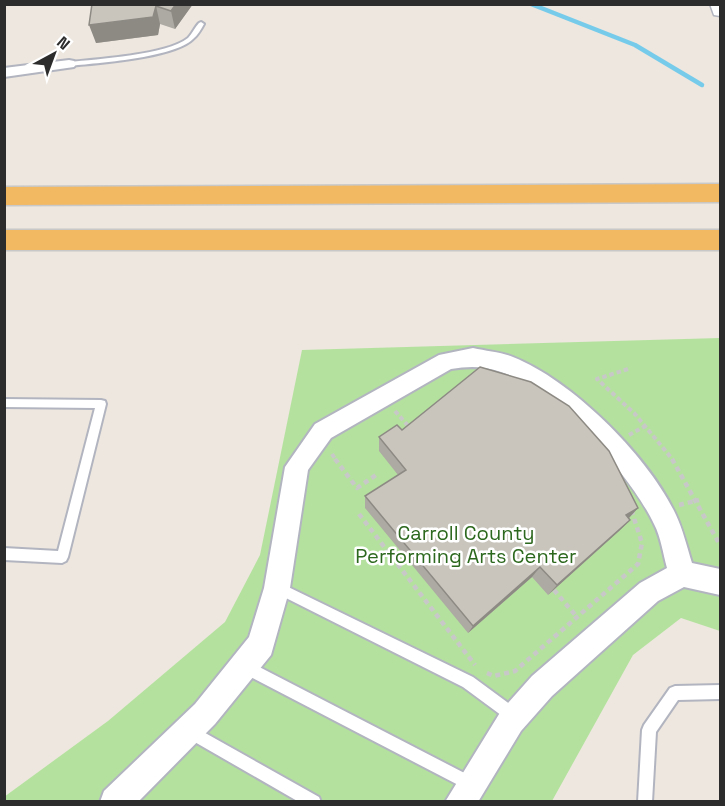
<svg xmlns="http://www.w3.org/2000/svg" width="725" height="806" font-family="'Space Grotesk',sans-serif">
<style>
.green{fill:#b4e29e}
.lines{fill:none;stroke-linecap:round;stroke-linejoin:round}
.stream{stroke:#76cbeb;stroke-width:4.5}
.service-casing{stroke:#b2b5bf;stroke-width:4}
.minor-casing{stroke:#b2b5bf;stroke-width:4}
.tertiary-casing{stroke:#b2b5bf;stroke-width:3}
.trunk-casing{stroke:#c8c8c8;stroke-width:3}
.path-far1{stroke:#c8c8c8;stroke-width:4;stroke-dasharray:4.5 3;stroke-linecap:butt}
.path{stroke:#c8c8c8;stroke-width:4.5;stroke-dasharray:5 4;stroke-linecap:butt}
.service{fill:#fff;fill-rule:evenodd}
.minor{fill:#fff;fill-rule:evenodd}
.tertiary{fill:#fff;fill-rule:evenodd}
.trunk{fill:#f3b862;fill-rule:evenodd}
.wall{fill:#ada9a3}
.shaded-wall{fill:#8d8a84}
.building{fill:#c9c5bd;stroke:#8d8a84;stroke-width:1.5}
.labels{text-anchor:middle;stroke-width:5;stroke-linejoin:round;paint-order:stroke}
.park-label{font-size:20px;fill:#2c681d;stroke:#fff}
</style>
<rect width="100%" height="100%" fill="#ede7df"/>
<path class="green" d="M720,338V631L681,618L633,655L552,801L5,802L4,797L108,721L225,622L260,555L302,350Z"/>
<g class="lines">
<path class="stream" d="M531,4L635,45L702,85"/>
<defs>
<path id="service" d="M201,22L204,24C201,29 198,35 193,39C174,58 97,63 69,66L66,64L69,62C97,59 167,55 188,38C192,34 195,27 199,23Z
M4,399L101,400L105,401L106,404L68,557L66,561L62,563L4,560V548L58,551L95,408L4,407Z
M278,582L473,677L519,711L521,716L519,721L514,723L509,721L463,687L274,592L272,588L274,584Z
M244,659L476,779L478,784L476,789L471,791L466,789L239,671L237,666L239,661Z
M720,685V699L678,700L656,732L652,802H638L642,730L644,725L670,688L675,686Z
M191,725L319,797L321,802H299L186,737L184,732L186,727Z"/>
<path id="minor" d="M69,60L74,61L76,64L74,67L4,77V68Z
M473,348C486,351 501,352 513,357C573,381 649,457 676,515C683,530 687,547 692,563L720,569V595L684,587L658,601L552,696L521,731L478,802H445L501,711L532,676L640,583L667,568C663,554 661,537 654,524C631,475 554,388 501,372C484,366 469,366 451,369L331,438L308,470L290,588L271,655L215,724L138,802H100L104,791L195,704L249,637L264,588L285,467L315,424L439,355Z"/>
<path id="tertiary" d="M710,4H720V16L714,15Z"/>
<path id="trunk" d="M720,184V202L4,205V187Z
M4,230H720V250H4Z"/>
</defs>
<use href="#service" class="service-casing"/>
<use href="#minor" class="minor-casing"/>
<use href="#tertiary" class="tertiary-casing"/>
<use href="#trunk" class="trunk-casing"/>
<path class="path-far1" d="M628,369L597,379L635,414L673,460
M395,411L410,428
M629,435L647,425
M332,454L336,460"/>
<path class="path" d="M335,459L357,488L376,475
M672,459L720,545
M679,505L699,500
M359,514L475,665
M554,590L577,617
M487,673L494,676L515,671L638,564L642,543L631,509"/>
<use href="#service" class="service"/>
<use href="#minor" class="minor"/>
<use href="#tertiary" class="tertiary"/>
<use href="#trunk" class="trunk"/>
</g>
<path class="wall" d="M92,4H193L175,29L160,24L158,35L96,43Z
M402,430L638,508L629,518L630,520L619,531L548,595L532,577L468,633L365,508V496L398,475L379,451V437Z"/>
<path class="shaded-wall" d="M176,4H193L175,29L171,11Z
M156,6L160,24L158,35L96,43L89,25Z
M638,508L627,520L626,515Z
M630,520L619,531L548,595L557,585Z
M540,567L532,577L468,633L473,626Z"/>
<path class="building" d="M92,4H176L171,11L156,6L153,17L89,25Z
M480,367L531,382L569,406L609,451L638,508L626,515L630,520L557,585L540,567L473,626L365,496L406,470L379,437L397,425L402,430Z"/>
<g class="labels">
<g class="park-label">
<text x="466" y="540">Carroll County<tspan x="466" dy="23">Performing Arts Center</tspan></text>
</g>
</g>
<rect width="725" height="806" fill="none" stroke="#2c2c2c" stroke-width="12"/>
<g transform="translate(54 54) rotate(41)" stroke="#ffffff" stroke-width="4.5" paint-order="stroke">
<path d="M0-4.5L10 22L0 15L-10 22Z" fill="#2c2c2c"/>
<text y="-9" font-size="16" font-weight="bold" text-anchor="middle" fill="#2c2c2c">N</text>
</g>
</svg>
